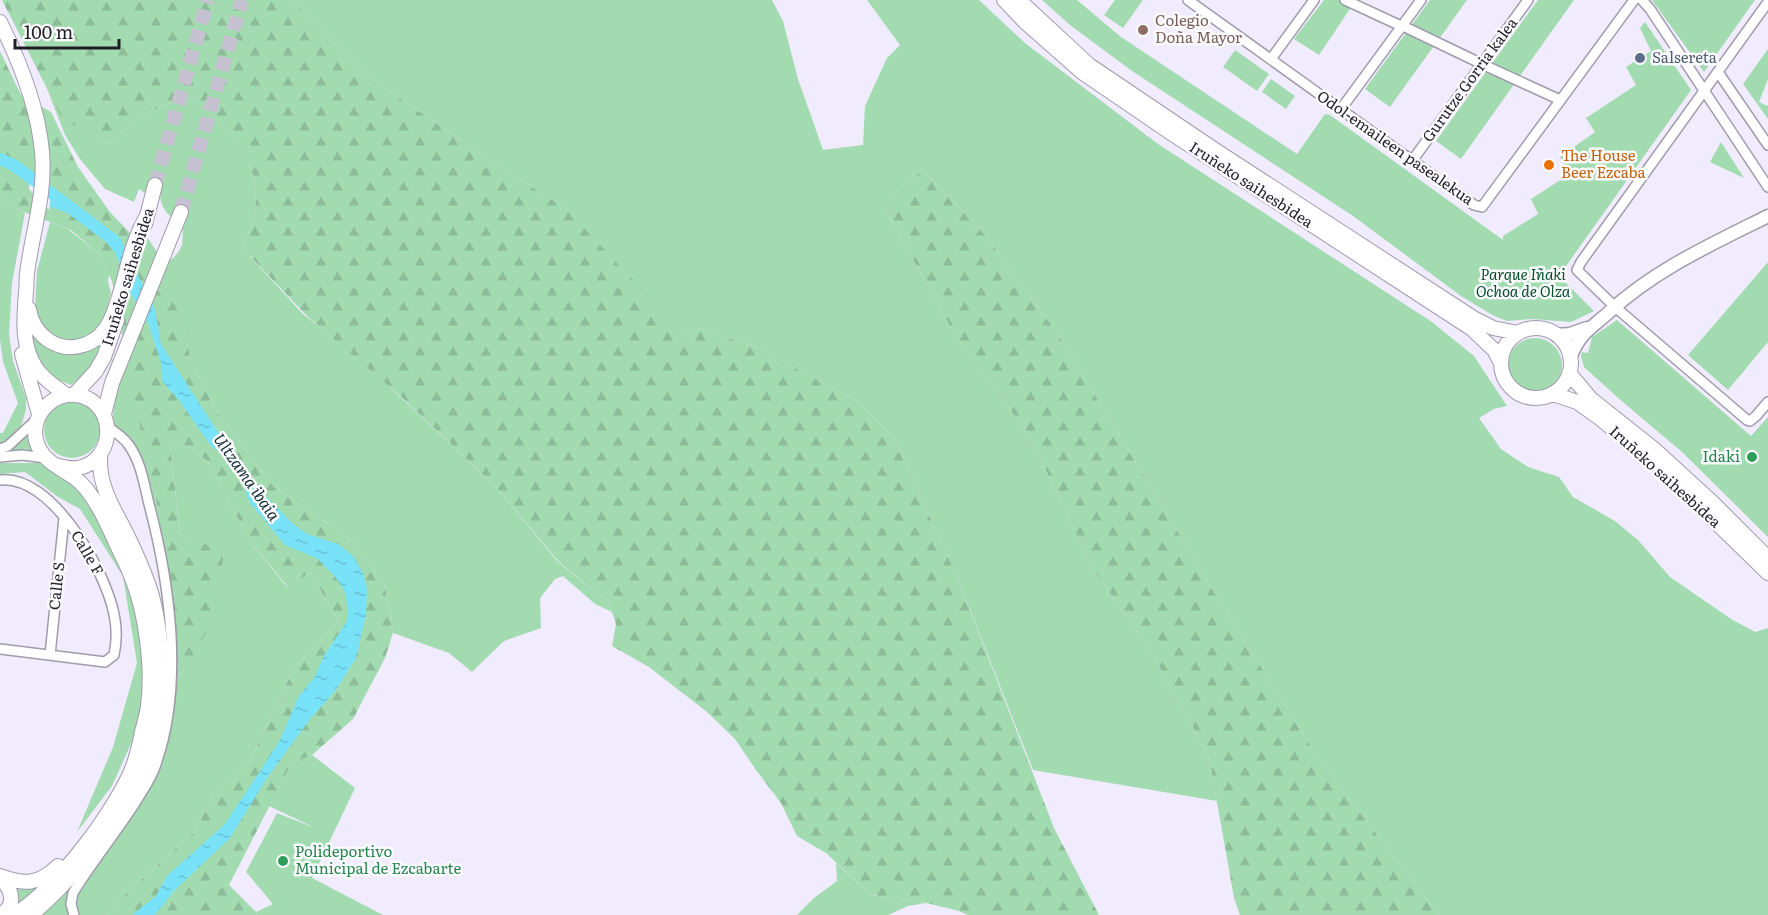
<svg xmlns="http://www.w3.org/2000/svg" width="1768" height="915" font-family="Literata,serif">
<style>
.green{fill:#a3dbb1}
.forest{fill:url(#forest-firs)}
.water{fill:url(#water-ripples)}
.pier{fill:#f0ebfd}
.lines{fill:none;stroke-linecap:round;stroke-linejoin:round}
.river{stroke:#78e2f8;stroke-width:12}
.highway-tunnel{stroke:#c6c2d2;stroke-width:14;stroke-dasharray:14 7;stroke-linecap:butt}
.minor-casing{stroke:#9f9bab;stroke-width:12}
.major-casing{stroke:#9f9bab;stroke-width:15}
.highway-casing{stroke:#9f9bab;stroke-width:16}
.minor{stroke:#fff;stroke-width:9}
.major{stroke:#fff;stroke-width:12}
.highway{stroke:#fff;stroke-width:14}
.education-dot{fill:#8d6e63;stroke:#fcfbff;stroke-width:2}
.service-dot{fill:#5c6f8a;stroke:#fcfbff;stroke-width:2}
.food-dot{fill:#e8710a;stroke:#fcfbff;stroke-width:2}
.leisure-dot{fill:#2e9e5b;stroke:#fcfbff;stroke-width:2}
.labels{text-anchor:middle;stroke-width:5;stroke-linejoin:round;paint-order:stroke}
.education-label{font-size:15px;fill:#785e54;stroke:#fcfbff;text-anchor:start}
.service-label{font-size:15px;fill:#4e5e75;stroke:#fcfbff;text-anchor:start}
.street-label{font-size:15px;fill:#201e24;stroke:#fcfbff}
.food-label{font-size:15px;fill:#c56008;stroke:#fcfbff;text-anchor:start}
.park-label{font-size:15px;font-style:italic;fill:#054f27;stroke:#fcfbff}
.leisure-label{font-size:15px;fill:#27864d;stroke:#fcfbff;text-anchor:end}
.water-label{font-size:16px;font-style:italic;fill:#162f34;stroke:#fcfbff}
</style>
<defs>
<pattern id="forest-firs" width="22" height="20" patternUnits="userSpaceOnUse" patternTransform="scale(1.5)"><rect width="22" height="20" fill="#a3dbb1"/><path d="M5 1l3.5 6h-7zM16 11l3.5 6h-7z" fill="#8cbc98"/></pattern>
<pattern id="water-ripples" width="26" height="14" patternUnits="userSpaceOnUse" patternTransform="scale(1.5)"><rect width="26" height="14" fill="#78e2f8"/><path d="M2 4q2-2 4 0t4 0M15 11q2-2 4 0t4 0" fill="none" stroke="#68c1d4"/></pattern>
</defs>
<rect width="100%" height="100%" fill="#f0ebfd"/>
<path class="green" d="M292,0H772L783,21L798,79L823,150L863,145L865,106L887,58L900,45L867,0H979L1025,43L1158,144L1432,322L1474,356L1507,406L1494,409L1479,418L1501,449L1528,467L1559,477L1573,497L1615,521L1638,540L1670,577L1731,619L1755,632L1768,628V915H1439L1321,762L1228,615L1058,334L986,236L922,170L884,207L956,337L1029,435L1092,567L1154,657L1209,757L1217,801L1033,770L958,579L894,438L857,401L758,348L699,328L678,336L566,209L483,155L370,78Z
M1042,0H1077L1121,37L1297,154L1325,114L1330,115L1503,240V236L1538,214L1531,199L1568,175L1560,157L1595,132L1586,118L1636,85L1626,67L1651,51L1640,28L1645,22L1691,90L1559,276L1594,311L1571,322L1531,319L1507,321L1494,316L1461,296L1353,216L1132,71L1070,25Z
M1115,0H1143L1123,28L1104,15Z
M1324,0H1356L1319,55L1294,39Z
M1430,0H1467L1390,107L1365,89Z
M1538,0H1574L1461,159L1436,141Z
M1652,0H1755L1704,72Z
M1768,49V79L1759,102L1768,106V119L1743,84Z
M1235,50L1269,74L1257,91L1223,67Z
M1271,79L1295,96L1286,109L1262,92Z
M46,86L63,118L107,144L138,117L186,96L231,131L247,157L256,184L255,217L243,249L303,314L362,361L495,486L558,562L599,595L608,600L612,612L595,604L563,576L555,579L540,598L541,628L504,641L472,672L449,653L393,633L385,586L356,543L274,487L217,412L191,362L179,305L154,260L144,247L147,237L157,252L169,261C189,246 179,240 185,220L181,212L175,211L171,217C163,209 160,203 160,192L149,185L145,193L139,189L134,202L105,189L80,159L65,135Z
M1721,142L1744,178L1710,162Z
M0,196L19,210L25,213L12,283L9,335L13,361L26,398V410L21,426L5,442L0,444V433H3L18,403L3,362L0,339Z
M50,222L68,229L98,253L109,274L108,282L111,293L103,323L91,336L77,340L65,341L53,335L41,326L35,306L37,271Z
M1768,262V342L1728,390L1688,355Z
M1617,320L1751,436L1768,417V537L1682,452L1617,397L1584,367L1581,356L1582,352L1588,353L1592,337Z
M29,325L52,348L107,333C98,355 91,371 71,385C37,374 34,357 29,325Z
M1508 365a27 27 0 1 1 54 0a27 27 0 1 1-54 0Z
M128,363L156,497L159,524L149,478L139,452L113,424C113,403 117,381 128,363Z
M44 430a28 28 0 1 1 56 0a28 28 0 1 1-56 0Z
M27,436L29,443L33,451L25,449L8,451Z
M170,444L188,446L208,462L250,541L287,587L311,572L338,622L294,668L248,764L216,787L195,831L121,898L106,915H31L80,867L173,682L185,669L224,552L180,535Z
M0,463H39L57,473L86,495L127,577L144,635V682L138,728L112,786L77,832L113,747L137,663L123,576L80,509L58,497L25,472L0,474Z
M312,755L355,788L312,878L383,915H257L256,912L273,904L246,872L277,813L315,828L269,806L291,764Z
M836,863L871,895L926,903L908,906L888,915H797L814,898L837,881Z
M51,878L8,915L12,884Z"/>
<path class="forest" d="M2,0H292L370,78L483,155L566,209L671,320L678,336L699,328L758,348L857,401L894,438L958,579L1054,828L1099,915H968L959,911L926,903L871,895L826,853L797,836L781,803L756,770L735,739L707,712L649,667L612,646L616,624L608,600L599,595L559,562L495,486L399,395L308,317L243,249L255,217L256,184L247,158L231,131L186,96L138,117L107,144L62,118Z
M0,51L21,95L51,112L78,167L110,212L151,255L179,302L191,362L217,412L274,487L356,543L385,586L393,633L385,658L353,719L312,755L291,764L229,885L256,912L257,915H106L121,898L195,831L216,787L248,764L294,668L338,622L311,572L288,587L250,541L208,462L188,446L170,444L180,535L224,551L215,617L185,669L176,678L156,497L135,404L112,281L98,253L71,230L19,210L0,196Z
M922,170L986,236L1058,334L1228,615L1321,762L1439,915H1240L1234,898L1209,757L1154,657L1092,567L1029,435L956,337L884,207Z"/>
<path class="water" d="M0,156L111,238L121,242L155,309L161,344L225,443L267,497L291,522L307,534L338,544L353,556L363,573L367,589L366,614L356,658L336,690L310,719L267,778L230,838L174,891L155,915H132L156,896L167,876L224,825L257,776L280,740L299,696L314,678L324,656L347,621L348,610L345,592L337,579L318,559L285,545L250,503L239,475L224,455L211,446L178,399L162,381L161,363L149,325L130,292L115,252L105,241L68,213L51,207L28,183L0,163Z"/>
<path class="pier" d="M31,174L52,190L49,210L29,189Z"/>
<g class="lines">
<path class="river" d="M0,159L14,165L115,241L118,247"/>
<path class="highway-tunnel" d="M155,185L208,0
M181,212L242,0"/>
<defs>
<path id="minor" d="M1188,0L1474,205L1482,207L1634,0
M1345,0L1399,25
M1642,0L1650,9L1768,187
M1768,2L1581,262L1577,270L1614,306L1747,420L1750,421L1756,416L1768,402
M1405,27L1480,63
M1271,59L1314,0
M1484,65L1558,99
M1718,72L1768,145
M1341,109L1421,0
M1412,161L1528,0
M0,449L8,446L36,420
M0,457L22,455L46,458
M0,480C52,474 105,570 114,614C117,628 117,641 114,655L105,662L0,649
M50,655L64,518
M74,915L71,904L73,893C92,862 115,834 135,803C142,791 152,778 156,764C184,684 170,584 149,504C144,484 141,461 128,444C123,437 115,432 108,427"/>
<path id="major" d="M1556,335L1570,334L1587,328
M1570,358C1580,333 1589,330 1608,313C1654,270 1712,244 1768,216"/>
<path id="highway" d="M1004,0L1025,22L1083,73L1171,133L1472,329L1494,350L1501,363
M1019,0L1089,65L1212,148L1475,319L1493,328L1518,333
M0,22C20,62 38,106 42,152C46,193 32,233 27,274C26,280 27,286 26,292C24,318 21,345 36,368C43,379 56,387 66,395
M145,224L155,185
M29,309C31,322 37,332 48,340C70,355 99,345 110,321C126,287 127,249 147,216
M1501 363a35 35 0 1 1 70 0a35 35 0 1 1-70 0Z
M22,354L39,414
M1569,373L1591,399L1654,449L1714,504L1768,558
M1553,394L1577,402L1601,419L1661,469L1768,573
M74,395L96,371L104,357L117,320
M104,414L112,383L181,212
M0,876C25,885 38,885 58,866
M0,877C11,889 18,903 1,915
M14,915C42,897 65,871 85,845C100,826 119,797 129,776C136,762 139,747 142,732C144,724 147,715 148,706C153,668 146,611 131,576C127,565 121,554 116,543C111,532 106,521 100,510C94,499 86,486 75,478C64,470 47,463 40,450C22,419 57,382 89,399C118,416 111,462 78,468C70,469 63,467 55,465
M31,915C64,887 91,855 115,819C127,800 140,781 147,759C163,707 166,648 152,596C147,578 138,558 130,541C120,519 105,498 101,474C100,468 100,461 100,455"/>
</defs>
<use href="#minor" class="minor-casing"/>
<use href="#major" class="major-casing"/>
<use href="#highway" class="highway-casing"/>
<use href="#minor" class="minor"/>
<use href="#major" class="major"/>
<use href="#highway" class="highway"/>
</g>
<circle class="education-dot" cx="1143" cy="30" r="6"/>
<circle class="service-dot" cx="1640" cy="58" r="6"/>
<circle class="food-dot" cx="1549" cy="165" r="6"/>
<g class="leisure-dot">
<circle cx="1752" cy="457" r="6"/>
<circle cx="283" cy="861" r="6"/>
</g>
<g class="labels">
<g class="education-label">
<text x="1155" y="26">Colegio<tspan x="1155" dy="17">Doña Mayor</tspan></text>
</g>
<g class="service-label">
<text x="1652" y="63">Salsereta</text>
</g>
<g class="street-label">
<text transform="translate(1470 80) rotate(-54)" y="5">Gurutze Gorria kalea</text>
<text transform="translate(1395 148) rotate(35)" y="5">Odol-emaileen pasealekua</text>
<text transform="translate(1251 185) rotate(33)" y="5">Iruñeko saihesbidea</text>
<text transform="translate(128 277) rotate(-73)" y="5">Iruñeko saihesbidea</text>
<text transform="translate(1665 477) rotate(42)" y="5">Iruñeko saihesbidea</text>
<text transform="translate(87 553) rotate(60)" y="5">Calle F</text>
<text transform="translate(57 586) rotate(-84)" y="5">Calle S</text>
</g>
<g class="food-label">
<text x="1561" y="161">The House<tspan x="1561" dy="17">Beer Ezcaba</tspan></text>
</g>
<g class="park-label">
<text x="1523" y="280">Parque Iñaki<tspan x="1523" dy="17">Ochoa de Olza</tspan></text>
</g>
<g class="leisure-label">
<text x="1740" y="462">Idaki</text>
<text x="295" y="857" text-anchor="start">Polideportivo<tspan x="295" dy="17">Municipal de Ezcabarte</tspan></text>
</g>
<g class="water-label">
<text transform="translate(247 477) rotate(55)" y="6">Ultzama ibaia</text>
</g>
</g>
<path d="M15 39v9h104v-9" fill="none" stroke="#201e24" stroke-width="3"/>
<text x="24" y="39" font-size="18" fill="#201e24" stroke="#fcfbff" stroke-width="4.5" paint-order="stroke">100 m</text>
</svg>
